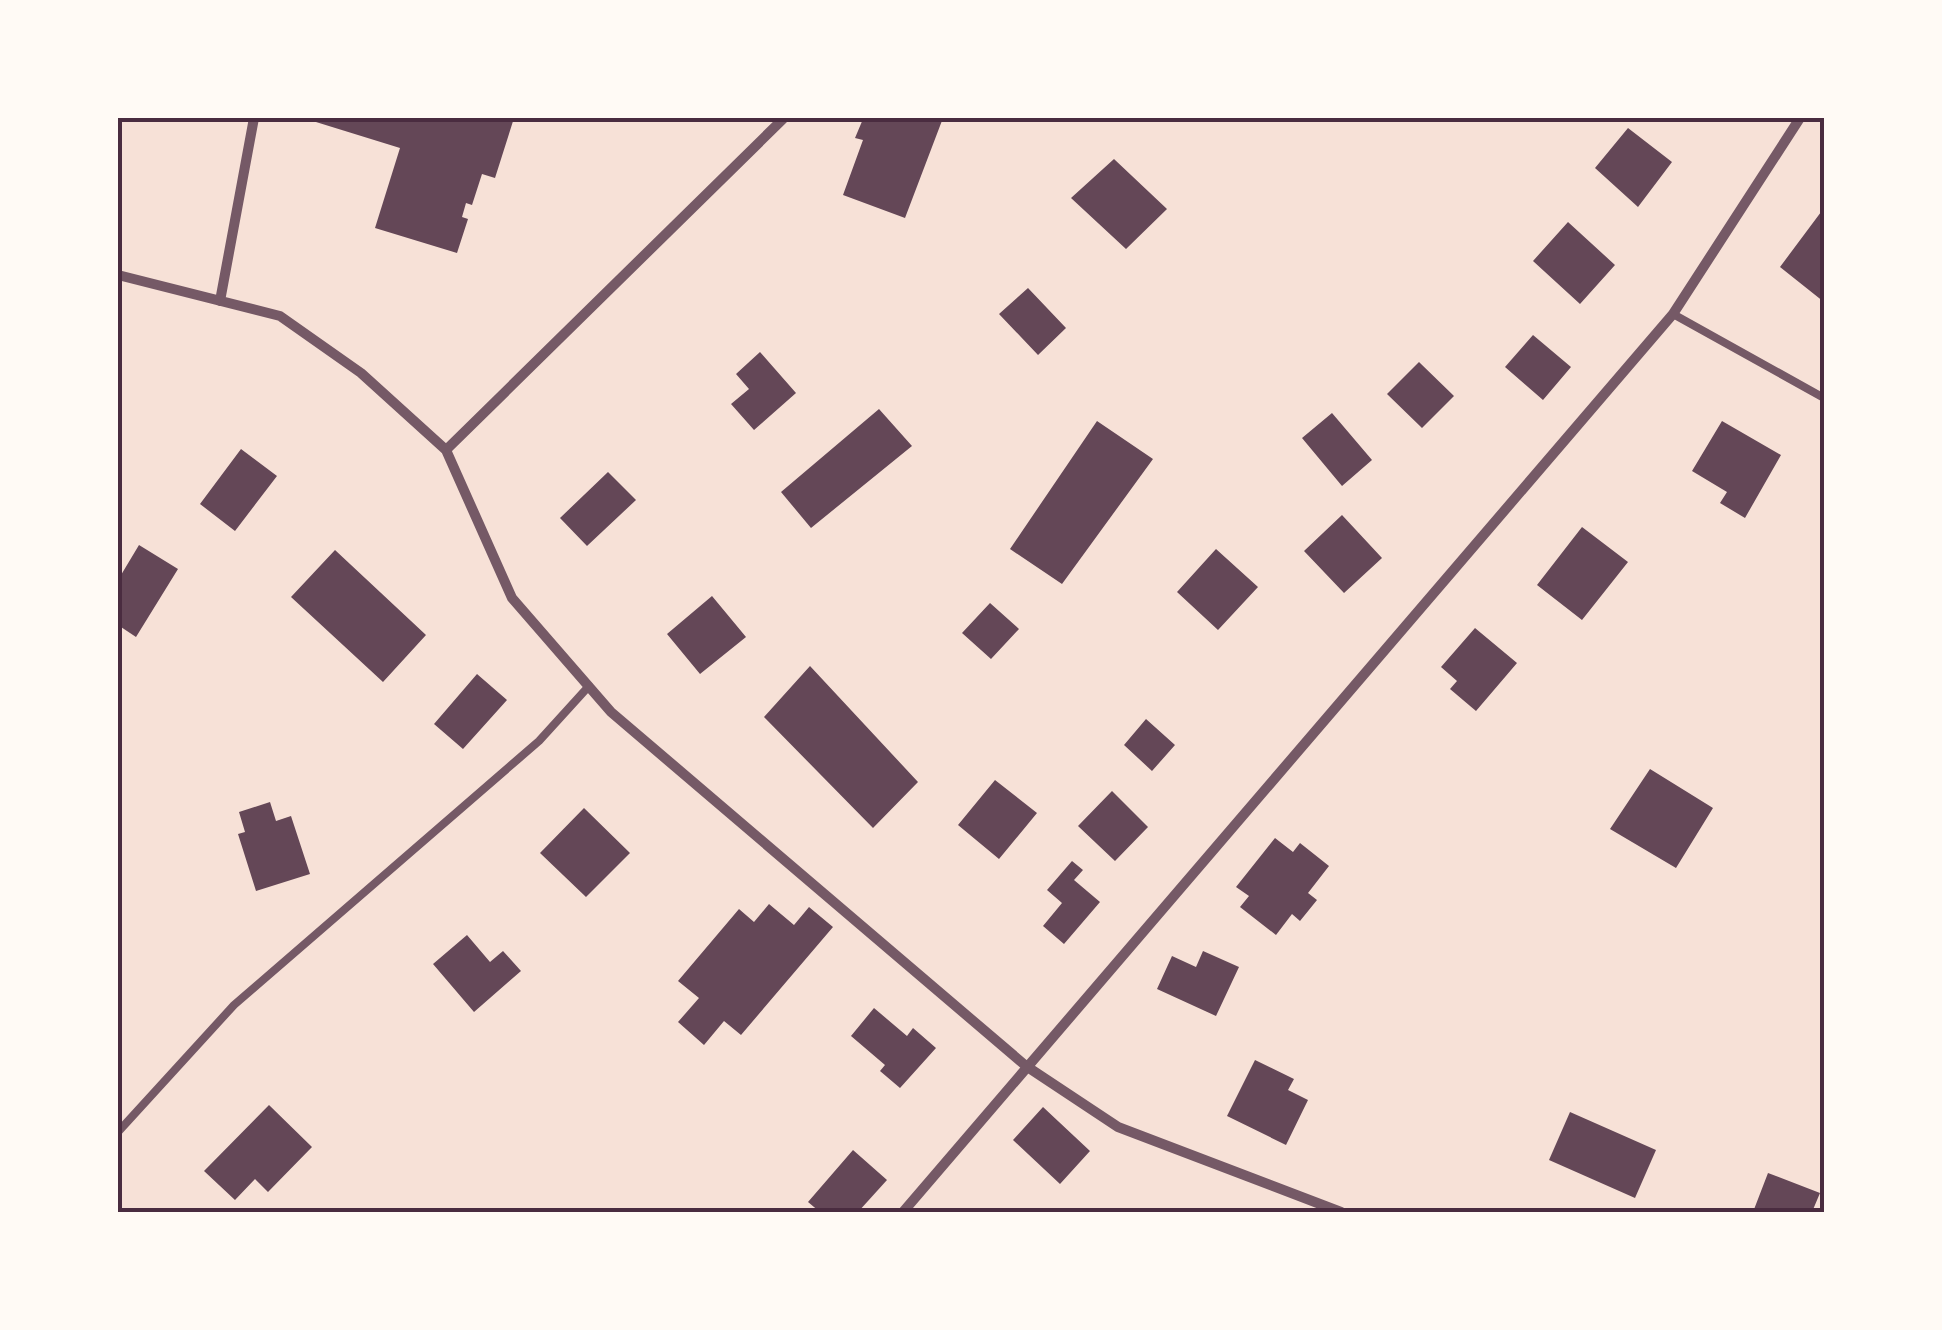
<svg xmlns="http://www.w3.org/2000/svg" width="1942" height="1330" font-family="'Noto Sans',sans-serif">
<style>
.building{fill:#644757}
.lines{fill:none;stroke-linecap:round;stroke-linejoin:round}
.service{stroke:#755966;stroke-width:8}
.minor{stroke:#755966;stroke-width:10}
.neatline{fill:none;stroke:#4a2c40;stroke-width:4}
</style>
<rect width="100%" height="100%" fill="#f7e1d7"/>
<path class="building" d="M303,118H418L429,121L430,118H514L495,178L482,174L472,205L466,203L462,217L468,219L457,253L375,228L400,148Z
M872,118H943L905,218L843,195L863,140L855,138L863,119L871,121Z
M1628,128L1672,162L1638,207L1595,168Z
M1114,159L1167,209L1126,249L1071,198Z
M1821,212L1824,215V302L1780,267Z
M1568,222L1615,265L1580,304L1533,261Z
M1028,288L1066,328L1038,355L999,314Z
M1533,335L1571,367L1543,400L1505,367Z
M760,352L796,393L754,430L731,404L749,389L736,374Z
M1419,362L1454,396L1422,428L1387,394Z
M879,409L912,446L811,528L781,492Z
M1332,413L1372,460L1342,486L1302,438Z
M1097,421L1153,459L1062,584L1010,549Z
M1722,421L1781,455L1745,518L1720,503L1727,492L1692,471Z
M241,449L277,476L235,531L200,504Z
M608,472L636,500L587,546L560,518Z
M1342,515L1382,558L1344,593L1304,551Z
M1582,527L1628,562L1582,620L1537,585Z
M139,545L178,569L136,637L118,625V580Z
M1216,549L1258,587L1218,630L1177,592Z
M335,550L426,635L383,682L291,597Z
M712,596L746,637L700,674L667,634Z
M990,603L1019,629L991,659L962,633Z
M1475,628L1517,663L1476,711L1450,689L1457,681L1441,667Z
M810,666L918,782L873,828L764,717Z
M477,674L507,700L463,749L434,724Z
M1146,719L1175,745L1152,771L1124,745Z
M1650,769L1713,808L1676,868L1610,829Z
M995,780L1037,813L999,859L958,825Z
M1112,791L1148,827L1115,861L1078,826Z
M270,802L276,821L291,816L310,874L256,891L238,834L245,832L239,812Z
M584,808L630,853L586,897L540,853Z
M1275,838L1293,852L1300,843L1329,866L1308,893L1317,900L1300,921L1292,914L1276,935L1240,907L1249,896L1236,887Z
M1072,861L1083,870L1074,880L1100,902L1064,944L1043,926L1062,903L1047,890Z
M769,904L794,925L809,907L833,927L741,1035L724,1021L704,1045L678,1022L699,998L678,981L739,909L754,922Z
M467,935L490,962L503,951L521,971L474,1012L433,964Z
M1203,951L1239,967L1216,1016L1157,989L1172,956L1196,967Z
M874,1008L907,1036L913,1028L936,1048L900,1088L880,1071L885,1065L851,1036Z
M1255,1060L1294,1079L1288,1090L1308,1100L1286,1145L1227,1116Z
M269,1105L312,1147L268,1192L255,1179L235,1200L204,1171Z
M1043,1107L1090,1151L1060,1184L1013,1140Z
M1570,1112L1656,1150L1635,1198L1549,1160Z
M853,1150L887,1180L858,1212H820L808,1202Z
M1768,1173L1820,1193L1812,1212H1753Z"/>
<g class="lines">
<path class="service" d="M1673,314L1824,398
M118,1132L234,1005L539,741L589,686"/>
<path class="minor" d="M118,275L280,316L361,373L446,450L784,118
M220,301L254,118
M446,450L512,598L611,712L1026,1066L1118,1127L1341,1212
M903,1212L1673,314L1800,118"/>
</g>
<rect width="1942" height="1330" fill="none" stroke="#fffaf5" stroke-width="240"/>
<rect x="120" y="120" width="1702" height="1090" class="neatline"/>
</svg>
